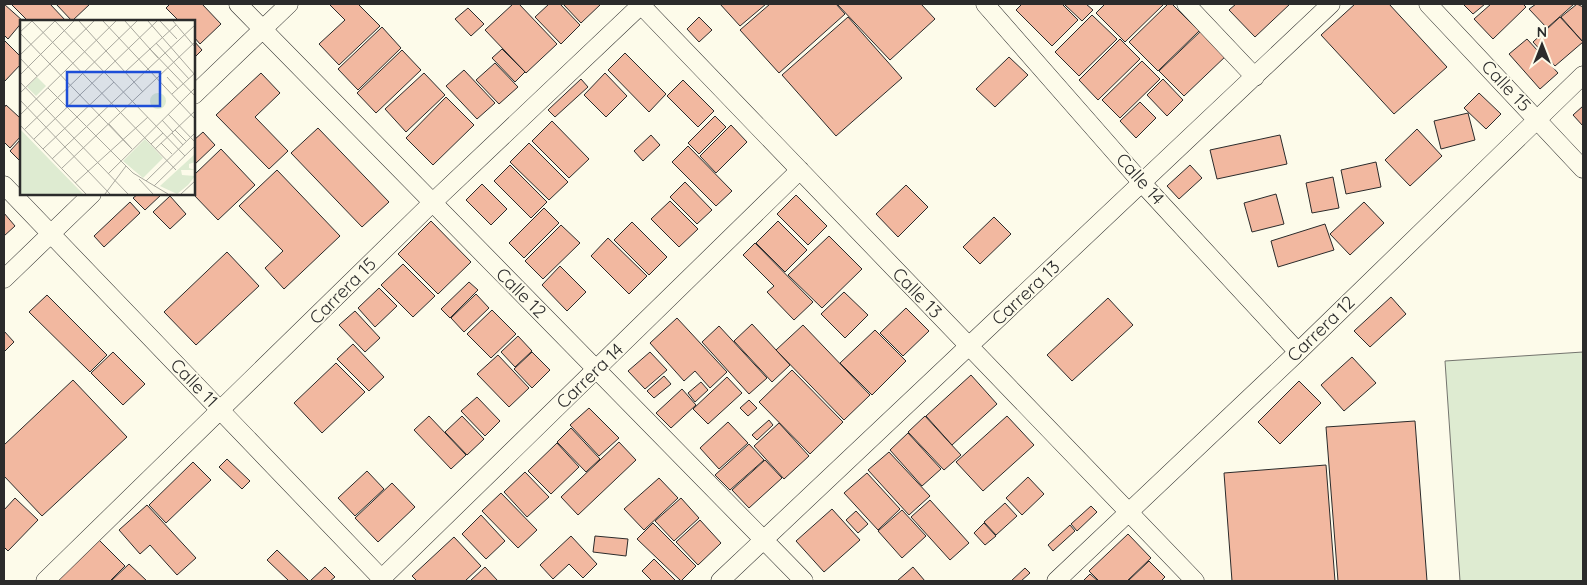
<svg xmlns="http://www.w3.org/2000/svg" width="1587" height="585" font-family="Quicksand,sans-serif">
<style>
.green{fill:#deebd1;stroke:#74746e}
.building{fill:#f2b8a0;stroke:#2b2b2b}
.lines{fill:none;stroke-linecap:round;stroke-linejoin:round}
.street-casing{stroke:#2b2b2b;stroke-width:19}
.street{stroke:#fdfbea;stroke-width:18}
.labels{text-anchor:middle;stroke-width:4;stroke-linejoin:round;paint-order:stroke}
.street-label{font-size:18px;fill:#2b2b2b;stroke:#fdfbea}
.inset-road{fill:none;stroke:#a9a89e;stroke-width:1}
.view{fill:#1d4ed8;fill-opacity:0.15;stroke:#1d4ed8;stroke-width:2.5}
.inset-edge{fill:none;stroke:#2b2b2b;stroke-width:2.5}
</style>
<rect width="100%" height="100%" fill="#fdfbea"/>
<path class="green" d="M1583,352V581H1460L1445,361Z"/>
<path class="building" d="M4,4L23,21L8,39L4,35Z
M11,4H50L66,21H28Z
M56,4H90L72,21Z
M170,4H202L221,24L200,44L194,37V21H179L166,8Z
M329,4H358L380,26L339,65L319,44L345,20Z
M513,4H519L557,44L526,73L485,30Z
M549,4H560L580,25L561,44L535,17Z
M563,4H601L581,23Z
M720,4H766L740,26Z
M770,4H836L845,14L779,73L740,30Z
M837,4H921L935,19L890,60Z
M1022,4H1062L1078,20L1052,46L1016,10Z
M1064,4H1086L1093,10L1082,21Z
M1105,4H1164L1125,42L1096,13Z
M1168,4H1172L1199,31L1158,71L1129,42Z
M1236,4H1290L1255,37L1229,10Z
M1355,4H1389L1447,67L1394,114L1321,35Z
M1463,4H1485L1473,14Z
M1491,4H1523L1526,7L1493,39L1474,19Z
M1536,4H1574L1547,28L1529,9Z
M1577,4L1583,7V42L1561,17Z
M468,8L484,24L471,36L455,19Z
M1092,15L1117,39L1079,76L1055,52Z
M699,17L712,30L699,42L687,29Z
M848,17L902,78L836,136L782,75Z
M1560,17L1583,42L1555,66L1533,42Z
M382,27L401,48L358,90L338,69Z
M1203,29L1228,54L1184,96L1159,71Z
M1120,39L1140,59L1098,100L1079,80Z
M1527,39L1558,73L1540,89L1509,54Z
M4,40L21,57V64L4,82Z
M194,41L202,50L194,58Z
M502,49L525,72L515,82L492,58Z
M402,50L421,70L376,113L357,93Z
M625,53L666,94L649,112L608,70Z
M1009,57L1028,75L995,107L976,89Z
M1142,61L1160,79L1120,118L1102,100Z
M495,63L518,87L499,104L476,80Z
M464,70L495,103L477,119L446,86Z
M261,73L280,93L255,117L288,151L269,169L216,115Z
M424,73L445,95L406,132L385,109Z
M605,73L627,96L606,117L584,95Z
M581,79L588,87L555,117L548,110Z
M1163,79L1183,100L1167,116L1147,95Z
M683,80L714,111L698,127L667,96Z
M1479,93L1501,114L1486,129L1464,108Z
M446,97L474,125L433,165L406,138Z
M1140,102L1156,118L1136,138L1120,121Z
M6,105L19,117L21,115V136L10,148L4,142V108Z
M1583,106V126L1573,115Z
M1468,113L1475,140L1441,149L1434,121Z
M715,116L726,127L699,154L688,143Z
M552,121L589,159L569,178L532,141Z
M731,125L747,142L716,173L700,156Z
M318,128L389,202L362,227L291,153Z
M1417,129L1442,156L1410,186L1385,160Z
M203,132L215,145L194,165V140Z
M651,135L660,145L643,161L634,151Z
M1280,135L1287,164L1217,179L1210,150Z
M21,139V162L10,151Z
M529,143L568,182L549,200L510,162Z
M688,146L732,191L716,206L672,162Z
M221,149L255,185L218,220L193,194L194,175Z
M1376,162L1381,187L1346,194L1341,170Z
M510,165L547,202L531,218L494,181Z
M1190,165L1202,178L1179,199L1167,186Z
M277,170L340,236L284,289L265,268L283,251L239,206Z
M1333,177L1339,208L1312,213L1306,183Z
M685,182L712,210L697,224L670,197Z
M482,184L507,209L491,225L466,200Z
M906,185L928,207L898,237L876,214Z
M138,194H162L145,210L133,198Z
M1276,194L1284,224L1252,232L1244,203Z
M796,195L827,226L808,245L777,214Z
M170,196L186,214L170,229L153,212Z
M670,201L698,229L679,247L651,219Z
M130,202L140,213L104,247L94,236Z
M1364,202L1384,223L1350,255L1330,234Z
M544,208L559,223L524,258L509,243Z
M4,213L15,226L4,236Z
M994,217L1011,234L980,264L963,247Z
M431,221L471,262L438,294L398,254Z
M778,221L807,250L785,272L756,243Z
M632,222L667,257L649,275L614,240Z
M1325,224L1334,250L1278,267L1271,241Z
M561,225L580,243L543,279L525,261Z
M829,236L862,269L822,308L788,275Z
M608,238L647,276L629,294L591,256Z
M755,243L813,302L794,320L767,292L774,286L743,255Z
M227,252L259,286L196,345L164,312Z
M403,264L435,296L413,317L381,285Z
M560,266L586,292L567,311L542,285Z
M469,282L478,290L450,318L441,309Z
M379,288L397,306L375,327L358,308Z
M844,292L868,315L845,338L821,314Z
M476,294L489,308L464,332L451,318Z
M47,295L107,355L90,372L29,312Z
M1391,297L1406,314L1370,347L1354,331Z
M1108,298L1133,325L1072,381L1047,355Z
M906,308L929,331L903,356L880,333Z
M492,310L516,334L491,358L467,334Z
M355,311L380,338L365,352L339,325Z
M677,318L727,372L710,388L695,371L684,381L650,343Z
M752,324L790,365L772,382L734,341Z
M803,325L870,395L844,420L776,350Z
M719,326L767,378L749,394L702,342Z
M875,330L906,361L872,395L840,363Z
M4,331L14,342L4,352Z
M518,336L532,351L515,367L501,352Z
M353,344L384,377L369,391L337,359Z
M113,352L145,384L123,405L91,373Z
M532,352L550,370L532,388L514,369Z
M650,352L667,370L645,389L628,371Z
M498,355L529,388L509,407L477,374Z
M1352,357L1376,383L1344,411L1321,385Z
M336,363L365,392L322,433L294,403Z
M792,370L843,422L810,454L759,402Z
M971,375L997,404L952,445L926,416Z
M664,376L671,384L654,398L647,391Z
M727,377L742,393L708,424L693,409Z
M73,380L127,437L42,516L4,476V445Z
M1299,381L1321,403L1280,444L1258,422Z
M701,382L708,390L695,402L688,393Z
M682,389L696,405L671,428L656,413Z
M477,397L500,421L485,436L461,411Z
M749,400L757,408L748,416L740,408Z
M589,408L619,438L599,456L570,425Z
M429,416L466,455L451,469L414,430Z
M462,416L484,439L467,455L445,432Z
M925,416L961,455L944,470L908,432Z
M1007,416L1034,445L983,491L956,462Z
M769,420L773,425L757,440L752,435Z
M1415,421L1427,581H1338L1326,427Z
M728,422L748,443L719,469L700,448Z
M779,423L809,456L784,479L754,446Z
M571,428L600,459L586,472L557,442Z
M908,433L941,469L922,486L890,450Z
M619,442L636,460L578,515L561,497Z
M557,443L579,467L551,494L528,471Z
M749,444L764,460L730,490L715,475Z
M889,452L930,496L909,515L868,470Z
M227,459L250,481L242,489L219,467Z
M765,460L782,478L749,508L732,490Z
M193,462L211,480L166,523L149,505Z
M1326,465L1335,581H1232L1224,473Z
M367,471L384,489L355,516L338,498Z
M525,472L549,497L527,517L504,492Z
M867,473L900,509L878,530L844,493Z
M1028,477L1044,494L1022,515L1006,498Z
M659,478L678,498L644,530L624,509Z
M392,483L415,507L378,542L355,518Z
M501,493L537,530L518,548L482,511Z
M15,498L38,520L8,551L4,547V510Z
M681,498L699,518L674,541L655,521Z
M930,500L969,543L950,560L911,517Z
M1005,503L1017,516L996,535L984,522Z
M147,505L196,558L177,575L150,545L140,554L119,530Z
M1091,506L1097,512L1077,531L1071,524Z
M832,509L860,540L824,572L796,541Z
M902,510L926,536L902,558L878,531Z
M856,511L868,524L858,533L846,520Z
M481,515L505,541L486,559L462,534Z
M700,520L721,543L698,565L676,542Z
M653,523L696,566L681,581L637,539Z
M984,523L996,536L985,545L974,533Z
M1070,525L1075,531L1053,551L1048,545Z
M1128,534L1151,558L1127,581H1099L1089,571Z
M571,536L597,564L583,578L569,564L553,579L540,565Z
M595,536L628,539L626,556L593,552Z
M454,537L481,566L465,581H417L412,576Z
M99,540L125,566L110,581H57Z
M277,550L309,581H289L267,560Z
M654,559L675,580L674,581H652L642,571Z
M1149,561L1165,577L1161,581H1128Z
M129,564L147,581H111Z
M325,567L335,577L330,581H310Z
M485,567L498,581H470Z
M913,567L925,581H897Z
M1025,568L1030,573L1021,581H1011Z
M1090,574L1098,581H1083Z"/>
<g class="lines">
<defs>
<path id="street" d="M238,4L804,581
M640,4L1195,581
M985,4L1142,183L1298,352
M1186,4L1255,77
M1428,4L1583,169
M194,95L289,4
M4,185L384,581
M4,279L92,194
M45,581L432,203L642,4
M379,581L800,170
M720,581L1331,4
M1056,581L1298,352L1583,75"/>
</defs>
<use href="#street" class="street-casing"/>
<use href="#street" class="street"/>
</g>
<g class="labels">
<g class="street-label">
<text transform="translate(1506 86) rotate(47)" y="6">Calle 15</text>
<text transform="translate(1140 179) rotate(48)" y="6">Calle 14</text>
<text transform="translate(343 291) rotate(-45)" y="6">Carrera 15</text>
<text transform="translate(521 293) rotate(45)" y="6">Calle 12</text>
<text transform="translate(917 293) rotate(46)" y="6">Calle 13</text>
<text transform="translate(1026 293) rotate(-43)" y="6">Carrera 13</text>
<text transform="translate(1321 329) rotate(-44)" y="6">Carrera 12</text>
<text transform="translate(590 376) rotate(-44)" y="6">Carrera 14</text>
<text transform="translate(194 383) rotate(46)" y="6">Calle 11</text>
</g>
</g>
<g transform="translate(20 20)">
<rect width="175" height="175" fill="#fdfbea"/>
<path d="M17,57L26,66L16,76L7,67ZM130 81a8 8 0 1 1 16 0a8 8 0 1 1-16 0ZM0,109L29,139L63,174H0ZM125,119L143,138L123,158L103,141ZM175,134V142L169,144V148L175,150H161L162,155L175,156L168,165L157,174L140,166Z" fill="#deebd1"/>
<path class="inset-road" d="M12,1L156,150M35,1L165,136M59,1L123,72M83,1L175,99M105,1L138,38M128,1L175,55M140,1L157,19M153,1L175,27M0,12L12,1M0,13L112,129M136,23L169,59M130,29L175,76M0,35L35,1M0,38L17,56M105,52L156,5M0,55L54,1M147,57L158,69M0,62L108,174M28,68L113,153L148,174M0,73L74,1M152,74L175,53M0,80L90,174M148,94L175,122M0,95L96,1M142,100L153,112M89,104L112,129M0,105L66,174M5,109L117,1M155,110L166,121M152,113L163,125M14,119L137,1M141,123L152,134M131,124L143,113M23,129L94,62M135,129L175,91M32,139L175,5M42,148L175,22M88,154L175,68M119,159L133,174M126,161L175,113M55,163L128,97M134,166L175,126M85,174L106,146M161,174L175,161"/>
<path class="view" d="M47,52H140V86H47Z"/>
<rect width="175" height="175" class="inset-edge"/>
</g>
<rect width="1587" height="585" fill="none" stroke="#2b2b2b" stroke-width="10"/>
<g transform="translate(1542 45)" stroke="#fdfbea" stroke-width="4" paint-order="stroke">
<path d="M0-4L9 19L0 12L-9 19Z" fill="#2b2b2b"/>
<text y="-8" font-size="14" font-weight="bold" text-anchor="middle" fill="#2b2b2b">N</text>
</g>
</svg>
